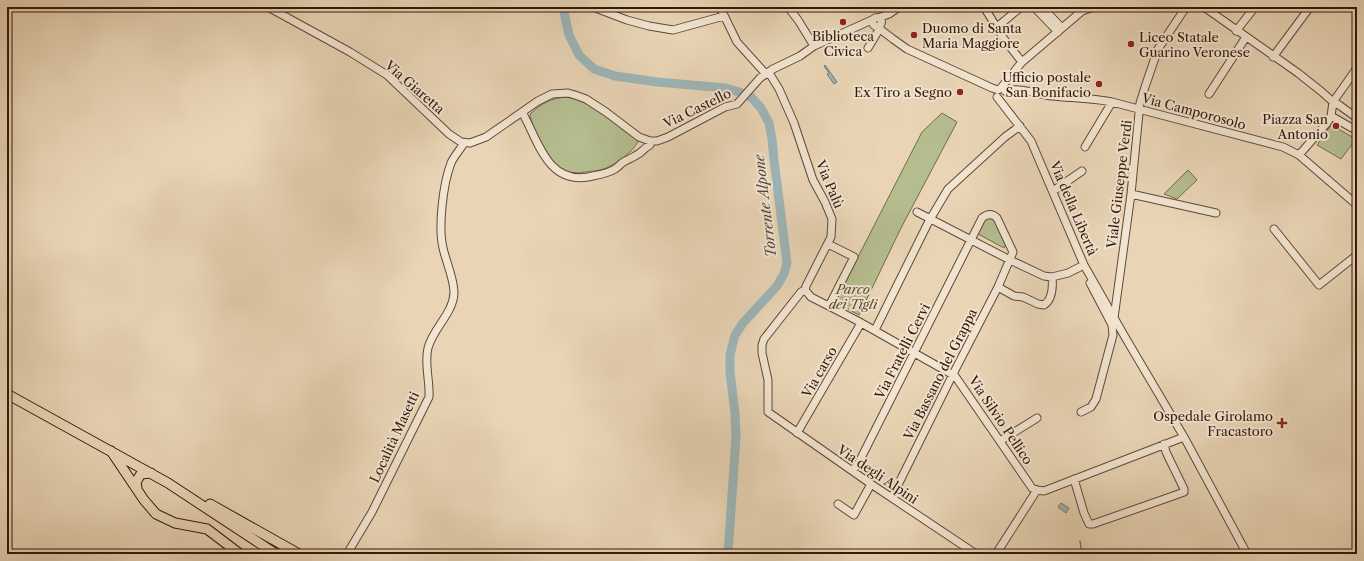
<svg xmlns="http://www.w3.org/2000/svg" width="1364" height="561" font-family="'Libre Caslon Text',serif">
<style>
.green{fill:#b5bd8f;stroke:#746a4d}
.water{fill:#9db6ba;stroke:#737774}
.lines{fill:none;stroke-linecap:round;stroke-linejoin:round}
.stream{stroke:#737774;stroke-width:1.5}
.river{stroke:#9db6ba;stroke-width:9}
.minor-casing{stroke:#614736;stroke-width:9}
.major-casing{stroke:#34180b;stroke-width:11}
.minor{stroke:#f1e4d0;stroke-width:7}
.major{stroke:#e9d5b6;stroke-width:9}
.poi-dot{fill:#8f2418;stroke:#f1e4d0;stroke-width:1.5}
.labels{text-anchor:middle;stroke-width:4;stroke-linejoin:round;paint-order:stroke}
.poi-label{font-size:13px;fill:#34180b;stroke:#f1e4d0;text-anchor:end}
.street-label{font-size:13px;fill:#34180b;stroke:#f1e4d0}
.park-label{font-size:13px;font-style:italic;fill:#5b4a33;stroke:#f1e4d0}
.water-label{font-size:14px;font-style:italic;fill:#544740;stroke:#f1e4d0}
</style>
<rect width="100%" height="100%" fill="#e9d5b6"/>
<filter id="stains"><feTurbulence type="fractalNoise" baseFrequency=".005" numOctaves="4"/><feColorMatrix values="0 0 0 0 .2 0 0 0 0 .09 0 0 0 0 .02 0 0 0 .5 -.17"/></filter>
<radialGradient id="worn" r=".72"><stop offset=".6" stop-color="#630" stop-opacity="0"/><stop offset="1" stop-color="#630" stop-opacity=".3"/></radialGradient>
<path class="green" d="M567,97L579,100L593,107L639,140C633,152 617,164 604,169C598,171 591,171 585,172C578,173 571,174 564,171C549,164 532,130 530,114C542,103 551,98 567,97Z
M942,113L957,122L901,228L859,315L835,302L922,132Z
M1331,125L1356,139L1341,159L1317,145Z
M1188,170L1197,180L1177,199L1164,194Z
M993,217L1007,242L1004,248L978,234L984,219Z"/>
<path class="water" d="M825,65L837,82L834,84L827,74L829,73L824,66Z
M1061,503L1069,508L1066,513L1058,507Z"/>
<g class="lines">
<path class="stream" d="M1080,541L1082,554"/>
<path class="river" d="M563,7L569,35L579,55L594,69L615,76L657,82L726,88L739,92L751,97L761,108L769,123L772,139L774,160L787,263L784,274L777,286L743,323L735,335L730,355V372L735,413L736,437L728,554"/>
<defs>
<path id="minor" d="M268,7L350,52L387,75L449,134L461,142L470,143L486,137L538,101L552,94L568,93L575,95L586,99L606,112L639,137L650,141H657L668,137L725,107L737,104L760,78L773,69L800,56L814,46L874,19
M595,7L598,9L627,20L649,26L673,30L724,16
M720,7L737,42L764,72L771,76L779,89L794,123L813,180L825,202L832,219L831,237L806,286L805,290L801,292L764,339L762,345V353L768,380V412L871,484L976,554
M788,7L798,20L814,46
M984,7L1004,39L1022,62
M1034,7L1058,32
M1042,7L1062,28
M1204,7L1298,73L1322,92L1333,102L1339,105L1357,118
M872.5 22a4.5 4.5 0 1 1 9 0a4.5 4.5 0 1 1-9 0Z
M878,18L889,14L899,7
M876,26L893,39L907,49L992,88L998,90
M997,27L1021,7
M1236,31L1255,7
M868,48L877,33
M1273,57L1310,7
M1000,89L1022,62L1082,11L1094,7
M1005,91C1020,87 1037,94 1052,96C1072,98 1092,98 1112,102L1283,147L1299,155L1357,205
M1209,94L1246,37
M997,97L1031,141L1084,265L1125,337L1184,437L1247,554
M522,112C538,140 547,184 588,177C597,175 607,174 615,169C618,167 620,165 622,163C628,159 635,157 641,152C644,149 646,147 650,145V141
M1331,116L1352,128L1357,126
M1085,147L1112,102
M1299,155L1327,123L1331,116L1333,102L1357,68
M1053,191L1082,171
M1131,194L1216,213
M917,212L1010,260L1044,276L1052,277L1068,273L1084,265
M1274,229L1319,285L1357,255
M828,244L854,257L829,306
M1090,283L1112,325
M998,287L1014,296L1023,297L1038,304L1044,305C1053,299 1053,287 1052,277
M805,290L811,297L856,320L955,376L1032,488L1037,490L1044,491L1184,437
M875,330L929,221L948,189L1005,137L1020,126
M1081,412L1091,407L1096,399L1113,335L1112,325L1114,318L1131,194L1140,103L1145,87L1158,49L1186,7
M797,433L861,323
M1000,441L1037,418
M852,470L857,466L982,218C987,214 992,213 997,218L1013,252L998,287L953,374L892,497
M1074,479L1084,513L1089,524H1093L1173,496L1184,492V489L1166,452L1164,444
M838,504L854,515L871,484
M347,554L372,512L429,397C430,380 424,364 428,348C433,328 453,314 454,293C454,278 446,262 443,248C438,227 443,184 451,163C454,156 460,150 464,143
M996,554L1037,490"/>
<path id="major" d="M7,394L168,483L276,554
M111,451L144,500L156,514L175,523L207,529L240,554
M137,488L136,482L141,474L151,473
M210,504L299,554"/>
</defs>
<use href="#minor" class="minor-casing"/>
<use href="#major" class="major-casing"/>
<use href="#minor" class="minor"/>
<use href="#major" class="major"/>
</g>
<g class="poi-dot">
<circle cx="843" cy="22" r="4"/>
<circle cx="914" cy="35" r="4"/>
<circle cx="1131" cy="44" r="4"/>
<circle cx="1099" cy="84" r="4"/>
<circle cx="960" cy="92" r="4"/>
<circle cx="1336" cy="126" r="4"/>
<path d="M1280 417h4v4h4v4h-4v4h-4v-4h-4v-4h4z"/>
</g>
<g class="labels">
<g class="poi-label">
<text x="922" y="33" text-anchor="start">Duomo di Santa<tspan x="922" dy="15">Maria Maggiore</tspan></text>
<text x="843" y="41" text-anchor="middle">Biblioteca<tspan x="843" dy="15">Civica</tspan></text>
<text x="1139" y="42" text-anchor="start">Liceo Statale<tspan x="1139" dy="15">Guarino Veronese</tspan></text>
<text x="1091" y="82">Ufficio postale<tspan x="1091" dy="15">San Bonifacio</tspan></text>
<text x="952" y="97">Ex Tiro a Segno</text>
<text x="1328" y="124">Piazza San<tspan x="1328" dy="15">Antonio</tspan></text>
<text x="1273" y="421">Ospedale Girolamo<tspan x="1273" dy="15">Fracastoro</tspan></text>
</g>
<g class="street-label">
<text transform="translate(415 87) rotate(41)" y="5">Via Giaretta</text>
<text transform="translate(697 108) rotate(-26)" y="5">Via Castello</text>
<text transform="translate(1194 111) rotate(15)" y="5">Via Camporosolo</text>
<text transform="translate(830 184) rotate(67)" y="5">Via Palù</text>
<text transform="translate(1119 184) rotate(-83)" y="5">Viale Giuseppe Verdi</text>
<text transform="translate(1074 208) rotate(67)" y="5">Via della Libertà</text>
<text transform="translate(902 351) rotate(-63)" y="5">Via Fratelli Cervi</text>
<text transform="translate(819 372) rotate(-60)" y="5">Via carso</text>
<text transform="translate(940 374) rotate(-63)" y="5">Via Bassano del Grappa</text>
<text transform="translate(1001 420) rotate(56)" y="5">Via Silvio Pellico</text>
<text transform="translate(394 437) rotate(-65)" y="5">Località Masetti</text>
<text transform="translate(878 474) rotate(34)" y="5">Via degli Alpini</text>
</g>
<g class="park-label">
<text x="853" y="294">Parco<tspan x="853" dy="15">dei Tigli</tspan></text>
</g>
<g class="water-label">
<text transform="translate(765 206) rotate(-97)" y="5">Torrente Alpone</text>
</g>
</g>
<rect width="1364" height="561" fill="none" stroke="#e9d5b6" stroke-width="24"/>
<rect x="8" y="8" width="1348" height="545" fill="none" stroke="#34180b" stroke-width="2"/>
<rect x="12" y="12" width="1340" height="537" fill="none" stroke="#34180b"/>
<rect width="100%" height="100%" filter="url(#stains)"/>
<rect width="100%" height="100%" fill="url(#worn)"/>
</svg>
